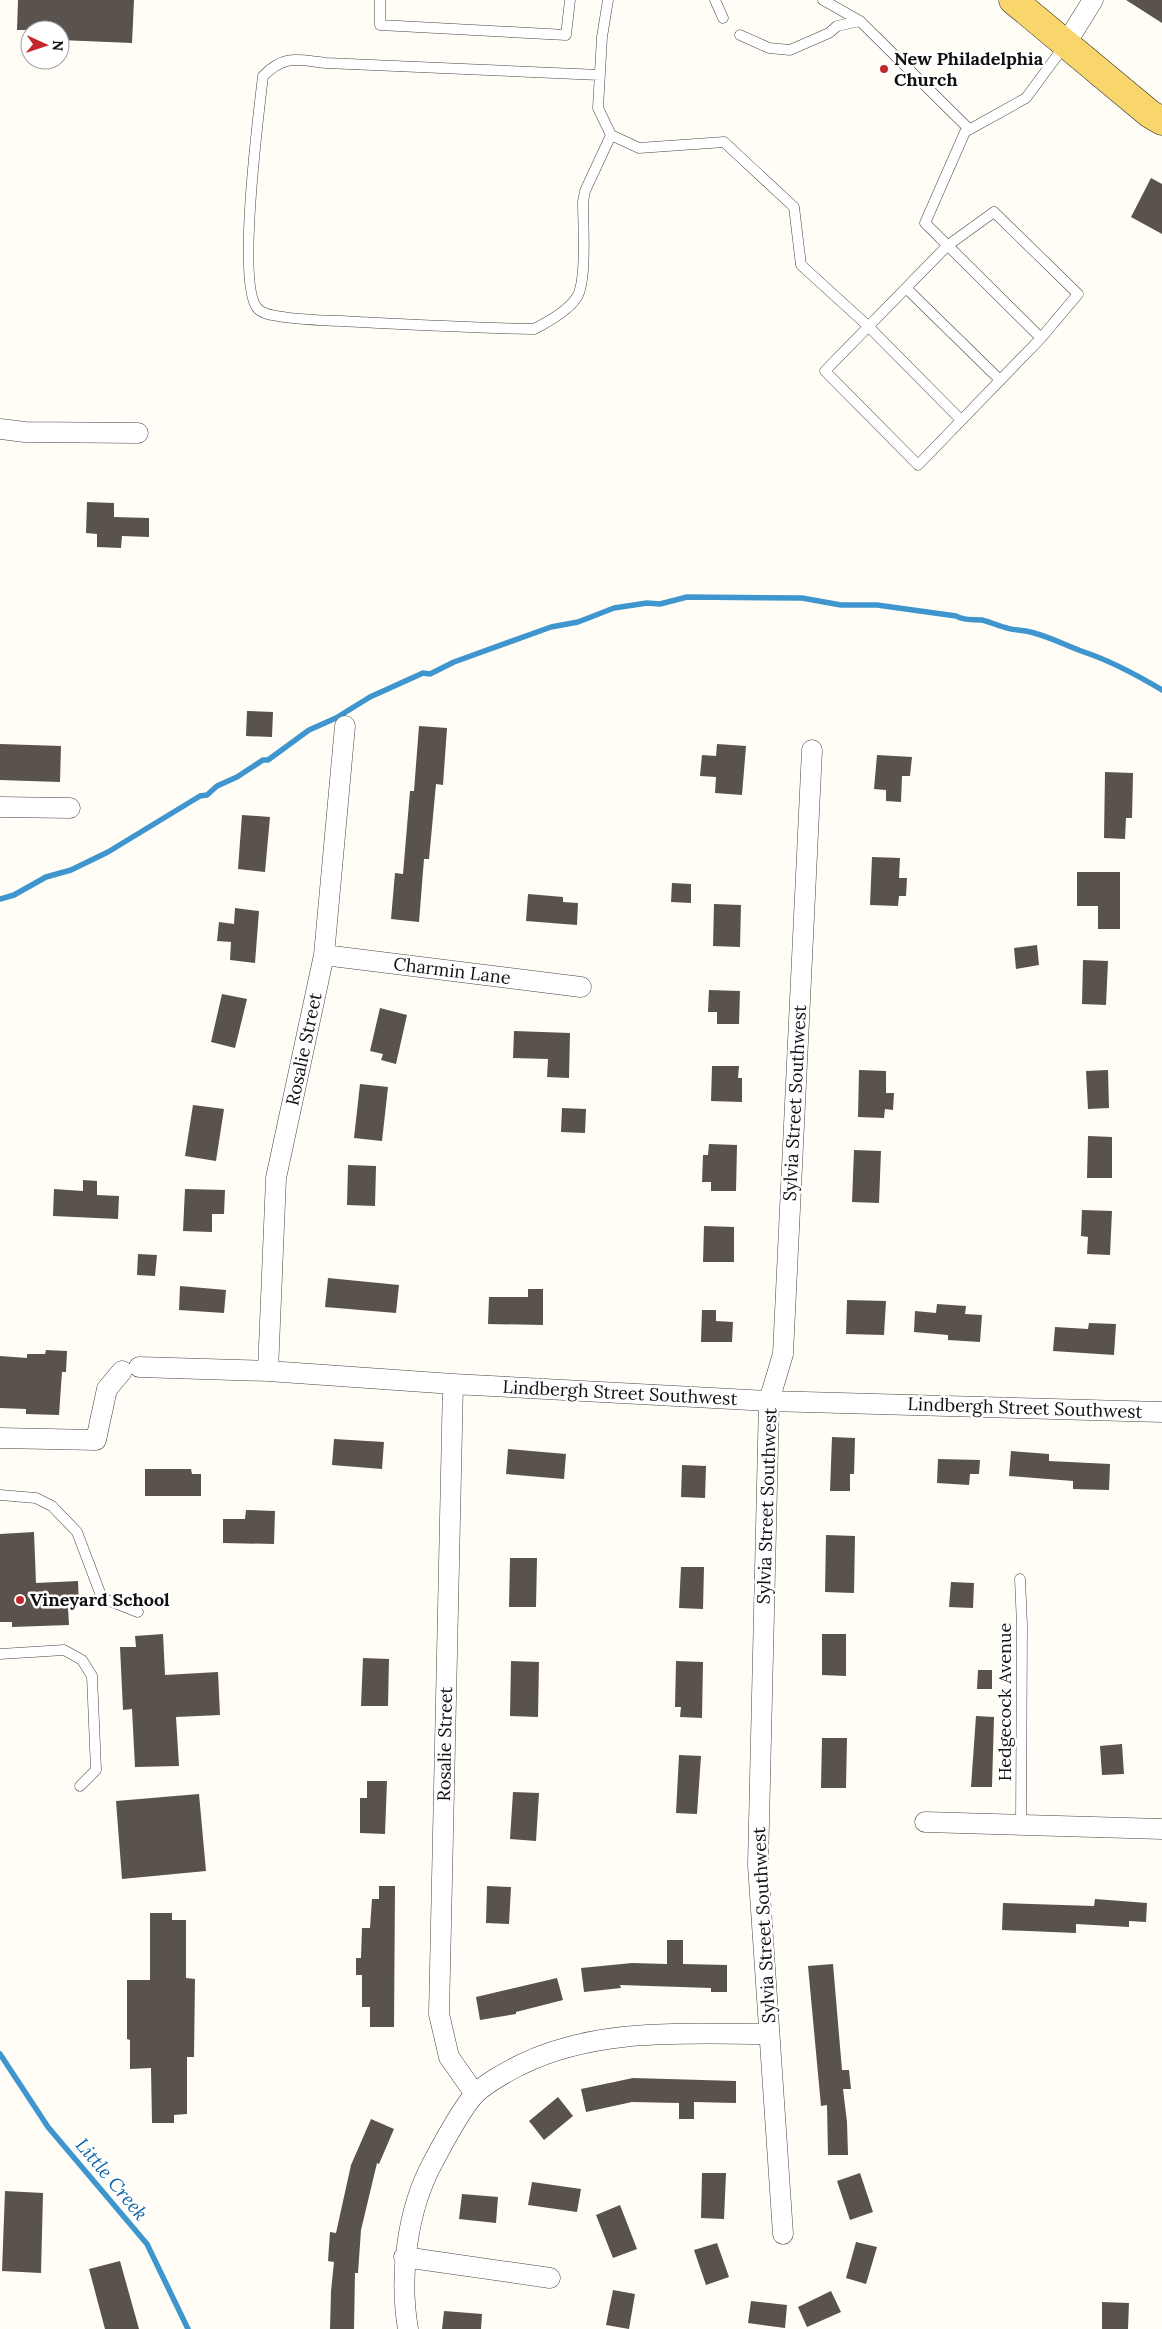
<svg xmlns="http://www.w3.org/2000/svg" width="1162" height="2329" font-family="Lora,serif">
<style>
.lines{fill:none;stroke-linecap:round;stroke-linejoin:round}
.stream{stroke:#3f96cf;stroke-width:5.5}
.building{fill:#5a524d}
.lane-casing{stroke:#444;stroke-width:11}
.street-casing{stroke:#444;stroke-width:21}
.primary-casing{stroke:#222;stroke-width:29}
.lane{stroke:#fff;stroke-width:10}
.street{stroke:#fff;stroke-width:20}
.primary{stroke:#f9d66b;stroke-width:28}
.poi-dot{fill:#c4262e;stroke:#fff;stroke-width:2}
.labels{text-anchor:middle;stroke-width:5;stroke-linejoin:round;paint-order:stroke}
.poi-label{font-size:18px;font-weight:bold;fill:#111;stroke:#fff;text-anchor:start}
.street-label{font-size:18px;fill:#111;stroke:#fff}
.water-label{font-size:19px;font-style:italic;fill:#1768a6;stroke:#fff}
</style>
<rect width="100%" height="100%" fill="#fffdf5"/>
<g class="lines">
<path class="stream" d="M0,899L14,895L46,877L71,870L108,852L200,796L207,795L217,786L237,777L263,760H268L309,730L336,718L370,697L423,673L430,674L454,662L551,627L578,622L614,608L647,603L660,604L687,597L802,598L841,605H877L956,616C964,621 972,619 982,620C990,622 999,626 1007,628C1013,630 1020,630 1026,631C1047,635 1064,645 1084,652C1111,661 1137,675 1162,690
M0,2054L48,2127L147,2244L188,2329"/>
</g>
<path class="building" d="M18,0H134L132,43L60,40V30H17Z
M1126,0H1162V23Z
M1151,178L1162,184V234L1131,217Z
M87,502L114,503V517L149,518V537L122,536L121,548L97,547V534L86,533Z
M247,711L273,712L272,737L246,736Z
M419,726L447,728L443,785L436,784L429,859H424L419,922L391,919L395,873L403,874L410,791H414Z
M0,744L61,746L60,782L0,780Z
M717,744L746,746L742,795L715,793L716,777L700,776L702,755L716,756Z
M877,755L912,757L910,776H902L901,802L886,801V790L874,789Z
M1105,772L1133,773L1132,818H1126L1125,839L1104,838Z
M242,815L270,817L265,872L238,869Z
M872,857L900,858L899,878H907L906,896H899L898,906L870,905Z
M1077,872H1120V929H1098V906H1077Z
M672,883L691,884V903L671,902Z
M528,894L563,897V902L578,903L577,925L526,921Z
M714,904L741,905L740,947L713,946Z
M235,908L259,911L255,963L230,960L231,942L217,941L219,922L234,924Z
M1037,945L1039,965L1016,969L1014,948Z
M1083,960L1108,961L1106,1005L1082,1004Z
M709,990L740,991L739,1024H717V1012H708Z
M222,994L247,999L235,1048L211,1042Z
M380,1008L407,1015L396,1064L381,1060L383,1054L370,1051Z
M514,1031L570,1033L569,1078L547,1077L548,1059L513,1058Z
M712,1066H739L738,1078H742V1102L711,1101Z
M859,1070L886,1071V1093H894L893,1110L885,1109L884,1118L858,1117Z
M1108,1070L1109,1108L1088,1109L1086,1071Z
M360,1084L388,1087L382,1141L354,1138Z
M193,1105L224,1109L216,1161L185,1156Z
M562,1108L586,1109L585,1133L561,1132Z
M1088,1136L1112,1137V1178H1087Z
M709,1144L737,1145L736,1191H711V1182H702L703,1155H708Z
M854,1150L881,1151L879,1203L852,1202Z
M348,1165L376,1166L375,1206L347,1205Z
M83,1180L97,1181V1195L119,1196L118,1219L53,1216L54,1189L83,1191Z
M185,1189L225,1190L224,1214H212V1232L183,1231Z
M1082,1210L1112,1211L1110,1255L1087,1254L1088,1237L1081,1236Z
M704,1226L734,1227V1262H703Z
M138,1254L157,1255L155,1276L137,1275Z
M328,1278L399,1285L396,1313L325,1307Z
M180,1286L226,1290L224,1313L179,1310Z
M528,1289H543V1325L488,1324L489,1297H528Z
M847,1300L886,1301L884,1335L846,1334Z
M937,1304L966,1306L965,1314L982,1315L980,1342L948,1340V1335L914,1332L915,1311L936,1313Z
M702,1310H716V1321L733,1322L732,1342H701Z
M1089,1323L1116,1324L1114,1355L1053,1351L1055,1327L1088,1329Z
M46,1350L67,1351L66,1372H62L59,1415L26,1414V1409L0,1408V1356L27,1358V1354H45Z
M832,1437L855,1438L854,1474H850V1491H830Z
M334,1439L384,1442L382,1469L332,1465Z
M508,1449L566,1454L564,1479L506,1474Z
M1011,1451L1049,1454V1461L1110,1464L1109,1490L1073,1489V1481L1009,1476Z
M938,1459L980,1460L979,1474H970L969,1485L937,1483Z
M682,1465L706,1466L705,1498L681,1497Z
M145,1469H191L192,1474H201V1496H145Z
M246,1510L275,1511L274,1544L223,1543V1519H245Z
M34,1532L36,1583L78,1581L79,1607H68L69,1625L12,1627V1622H0V1534Z
M826,1535L855,1536L854,1593L825,1592Z
M510,1558H537L536,1607H509Z
M681,1567H704L703,1609L679,1608Z
M951,1582L974,1583L973,1608L949,1607Z
M163,1634L165,1675L218,1672L220,1715L176,1717L179,1766L135,1767L132,1709L123,1710L120,1647H136L135,1636Z
M822,1634H846V1676L822,1675Z
M363,1658L389,1659L388,1706H361Z
M511,1661L539,1662L538,1717L510,1716Z
M676,1661L703,1662L702,1718L680,1717L681,1707H675Z
M978,1670H992V1689H977Z
M976,1716L994,1717L992,1787H971Z
M822,1738H847L846,1788H821Z
M1122,1744L1124,1774L1102,1775L1100,1746Z
M679,1755L701,1756L697,1814L676,1813Z
M367,1781H387L385,1834L360,1833V1798H367Z
M513,1792L539,1793L536,1841L510,1839Z
M199,1794L206,1871L122,1879L116,1801Z
M379,1886H395L394,2027H370V2007H362V1975H356V1958H361L362,1928H370L372,1899H379Z
M487,1886L511,1887L509,1924L486,1923Z
M1095,1899L1147,1903L1146,1922L1129,1921V1927L1076,1924V1933L1002,1930L1003,1903L1094,1906Z
M150,1913H172V1920H186V1978L195,1979L194,2057H187V2114L174,2115V2123H152L151,2068L130,2069V2040L127,2039V1980H150Z
M667,1940H683V1964L727,1965V1992H711V1988L620,1985L621,1988L584,1992L581,1968L632,1963L667,1964Z
M833,1964L842,2070H849L851,2089H843L847,2122L848,2155H828L827,2105L821,2106L808,1966Z
M557,1978L563,2000L516,2012V2014L480,2020L476,1997Z
M633,2078L736,2081V2103L694,2102V2119H679V2103L632,2102L586,2112L581,2089Z
M558,2097L573,2116L544,2140L529,2121Z
M371,2119L394,2129L379,2164L377,2163L361,2230L358,2273H355L354,2329H330L331,2291L334,2262L328,2261L330,2232L336,2233L351,2165Z
M702,2173H726L724,2219L701,2218Z
M860,2173L873,2212L850,2220L837,2181Z
M532,2182L581,2189L577,2212L528,2205Z
M5,2191L43,2193L41,2273L2,2271Z
M462,2194L498,2197L496,2223L459,2219Z
M620,2205L637,2249L613,2258L596,2215Z
M856,2242L877,2247L866,2284L846,2278Z
M717,2243L729,2277L706,2285L694,2250Z
M120,2261L139,2329H105L89,2269Z
M613,2290L635,2294L629,2329L606,2325Z
M831,2291L841,2312L807,2327L798,2307Z
M751,2301L787,2305L785,2328L748,2323Z
M1102,2302L1129,2303L1128,2329H1102Z
M444,2311L482,2314L481,2329H442Z"/>
<g class="lines">
<defs>
<path id="lane" d="M380,0V25L566,35L570,0
M608,0L602,37L598,108L611,135L639,148L724,142L794,207L801,265L868,326L961,420
M715,0L723,18
M823,0L860,21L969,129
M740,35L769,48L790,50L829,33L837,26L860,21
M600,75L326,63C297,60 285,54 263,76C259,111 236,287 258,309C261,312 269,315 272,315C298,321 333,320 360,322C418,325 476,328 534,329C548,322 568,311 577,297C587,281 583,223 583,202L585,191L611,135
M906,288L1000,380
M1041,338L918,465L825,371L947,246L994,212L1078,294L1041,338L925,223L965,132L1026,98L1065,45
M0,1495L36,1498L52,1506L77,1532L102,1598L138,1612
M1020,1579L1022,1625L1021,1825
M0,1654L64,1650L82,1660L92,1676L96,1770L80,1786"/>
<path id="street" d="M1065,45L1093,0
M0,429L25,432L138,433
M0,807L70,808
M324,955L581,987
M139,1367L268,1371L453,1384L769,1401L1162,1412
M268,1371L276,1178L324,955L345,726
M453,1384L439,2014L449,2057L475,2094
M0,1438L96,1440L107,1389L122,1371
M925,1822L1162,1829
M783,2234L758,1865L769,1401L783,1354L812,750
M404,2257L550,2278
M408,2329C399,2276 407,2211 432,2164C442,2145 462,2107 476,2093C489,2081 505,2073 520,2065C597,2027 685,2034 769,2034"/>
<path id="primary" d="M1013,0L1150,114L1162,121"/>
</defs>
<use href="#lane" class="lane-casing"/>
<use href="#street" class="street-casing"/>
<use href="#primary" class="primary-casing"/>
<use href="#lane" class="lane"/>
<use href="#street" class="street"/>
<use href="#primary" class="primary"/>
</g>
<g class="poi-dot">
<circle cx="884" cy="69" r="5"/>
<circle cx="20" cy="1600" r="5"/>
</g>
<g class="labels">
<g class="poi-label">
<text x="894" y="65">New Philadelphia<tspan x="894" dy="21">Church</tspan></text>
<text x="30" y="1606">Vineyard School</text>
</g>
<g class="street-label">
<text transform="translate(452 971) rotate(7)" y="6">Charmin Lane</text>
<text transform="translate(304 1049) rotate(-78)" y="6">Rosalie Street</text>
<text transform="translate(795 1103) rotate(-87)" y="6">Sylvia Street Southwest</text>
<text transform="translate(620 1393) rotate(3)" y="6">Lindbergh Street Southwest</text>
<text transform="translate(1025 1408) rotate(2)" y="6">Lindbergh Street Southwest</text>
<text transform="translate(767 1506) rotate(-88)" y="6">Sylvia Street Southwest</text>
<text transform="translate(1005 1702) rotate(-90)" y="6">Hedgecock Avenue</text>
<text transform="translate(445 1744) rotate(-89)" y="6">Rosalie Street</text>
<text transform="translate(764 1925) rotate(-93)" y="6">Sylvia Street Southwest</text>
</g>
<g class="water-label">
<text transform="translate(112 2179) rotate(50)" y="7">Little Creek</text>
</g>
</g>
<g transform="translate(45 45) rotate(93)"><circle r="24" fill="#ffffff" stroke="#a0a0a0"/>
<path d="M0-4L9 19L0 12L-9 19Z" fill="#c4262e"/>
<text y="-8" font-size="14" font-weight="bold" text-anchor="middle" fill="#111111">N</text>
</g>
</svg>
